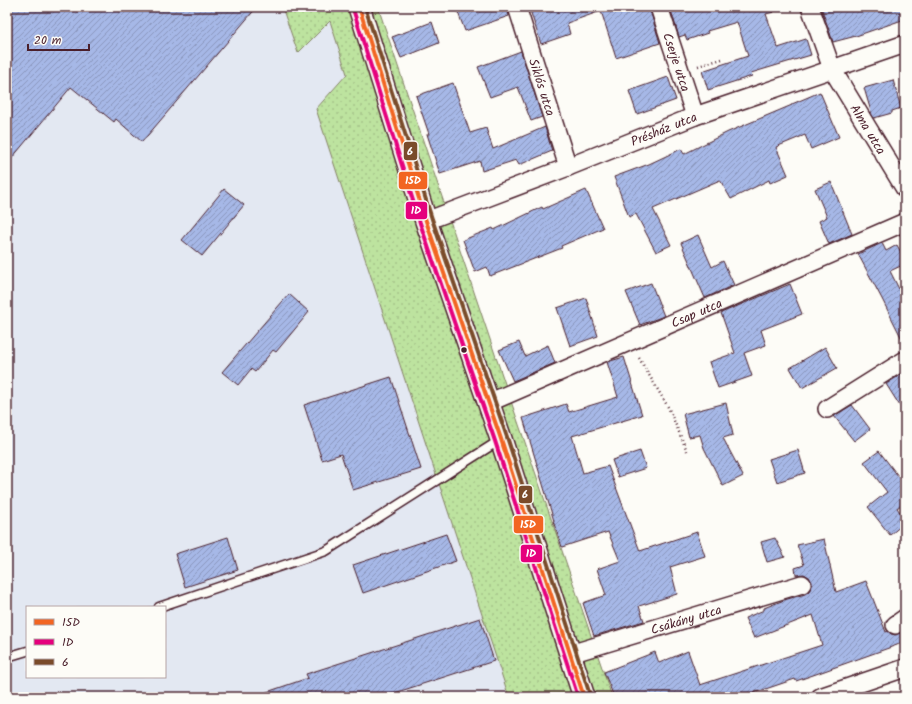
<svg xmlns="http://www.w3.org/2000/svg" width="912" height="704" font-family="Kalam,sans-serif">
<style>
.built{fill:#e3e8f2;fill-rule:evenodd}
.grass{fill:url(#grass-dots);stroke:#848165}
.building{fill:url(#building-hatch);stroke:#4a1f2b}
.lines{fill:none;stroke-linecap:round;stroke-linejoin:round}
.service-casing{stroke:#4a1f2b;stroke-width:11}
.minor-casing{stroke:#4a1f2b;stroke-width:20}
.tertiary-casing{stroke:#4a1f2b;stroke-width:24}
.path{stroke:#4a1f2b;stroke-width:2.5;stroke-dasharray:1 3;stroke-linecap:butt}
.service{stroke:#fdfcf7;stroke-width:8}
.minor{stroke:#fdfcf7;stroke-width:17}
.tertiary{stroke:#fdfcf7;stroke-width:21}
.bus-1-casing{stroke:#fdfcf7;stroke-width:7}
.bus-2-casing{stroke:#fdfcf7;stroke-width:7}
.bus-3-casing{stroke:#fdfcf7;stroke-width:7}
.bus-1{stroke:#f26522;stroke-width:4}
.bus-2{stroke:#e5007d;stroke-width:4}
.bus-3{stroke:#7a4b2a;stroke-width:4}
.bus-dot{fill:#4a1f2b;stroke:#fdfcf7;stroke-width:1.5}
.labels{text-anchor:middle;stroke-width:4;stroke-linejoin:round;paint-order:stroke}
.street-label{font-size:13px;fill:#4a1f2b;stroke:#fdfcf7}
.line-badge{stroke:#fdfcf7;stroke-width:1.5}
.badge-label{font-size:11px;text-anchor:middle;font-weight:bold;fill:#fff}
</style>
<defs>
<pattern id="grass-dots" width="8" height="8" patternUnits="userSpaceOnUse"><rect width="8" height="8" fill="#bde39f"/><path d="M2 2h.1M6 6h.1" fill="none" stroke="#a4c289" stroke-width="1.8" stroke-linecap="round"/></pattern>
<pattern id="building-hatch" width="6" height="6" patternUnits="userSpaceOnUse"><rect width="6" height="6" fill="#a6b8e7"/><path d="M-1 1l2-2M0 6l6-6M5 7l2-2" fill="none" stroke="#8995bb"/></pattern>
</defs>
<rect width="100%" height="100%" fill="#fdfcf7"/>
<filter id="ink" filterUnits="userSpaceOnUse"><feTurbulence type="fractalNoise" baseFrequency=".025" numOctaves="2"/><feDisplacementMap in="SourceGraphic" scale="8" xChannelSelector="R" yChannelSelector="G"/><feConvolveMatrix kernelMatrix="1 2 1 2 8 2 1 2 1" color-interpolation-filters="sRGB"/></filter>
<g filter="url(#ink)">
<path class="built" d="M7,7H282L298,53L330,20L347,74L316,109L509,697H7ZM27,607H165V677H27Z"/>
<path class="grass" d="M282,7H378L502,375L612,697H509L316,109L347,74L330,21L298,53Z"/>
<path class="building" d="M7,7H257L142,142L116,119L114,122L71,87L7,164Z
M456,7H507L509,16L465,31Z
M541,7H649L650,10L660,43L616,58L601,11L567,23L570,34L541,44L530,10Z
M670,7H773L774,12L766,14L778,48L806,39L811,55L751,73L752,76L708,90L702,71L748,56L737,22L707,31L708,33L687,40L685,35L679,37Z
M821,7H905V19L856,36L833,42Z
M432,22L439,43L401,58L392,37Z
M521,51L542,117L531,121L518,87L490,97L478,67Z
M668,77L676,100L637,114L629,91Z
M893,80L901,108L892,111V113L874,118L872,115L864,88Z
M453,83L470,133L486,128L493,149L545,127L552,151L519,165L516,160L482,171L480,161L440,174L427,134H429L416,96Z
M820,92L839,137L811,149L805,135L776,147L788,175L770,183L769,180L731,199L720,180L653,209L671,245L656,252L636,214L629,217L614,177L649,164L681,149L684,154L728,132L792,105V104Z
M831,182L852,234L829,244L819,221L827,217L815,189Z
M224,189L244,205L202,256L182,240Z
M586,190L603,228L561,246L562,248L490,276L487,267L475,272L463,240L493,228L494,230L542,207L543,209Z
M698,235L712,267L723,261L734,285L705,298L681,243Z
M882,243L886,251L897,245L905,260V264L890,271L905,301V345L882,299L858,254Z
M651,283L664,316L640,325L626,292Z
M790,284L802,314L761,330L766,345L744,353L752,376L718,388L709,362L735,353L721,313Z
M289,294L309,312L276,352L273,350L255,372L251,369L238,385L222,372Z
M586,298L598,336L570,346L557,308Z
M519,342L525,356L548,345L555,363L513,381L499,350Z
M825,347L837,368L802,388L790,368Z
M624,357L642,415L572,436L583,473L608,466L640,551L697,532L705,556L670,567L677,594L639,606L644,621L594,636L583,603L606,595L597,569L620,561L608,532L562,547L553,521H554L523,418L566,404L569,412L618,397L607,362Z
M905,372V414L886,384Z
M391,377L421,469L353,490L341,454L322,460L304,405Z
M726,403L733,435L723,438L743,476L723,486L704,448L700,435L689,437L683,414Z
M852,405L870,429L854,441L834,416Z
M798,450L805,473L777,482L769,459Z
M640,451L646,468L618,477L612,460Z
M879,451L905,485V502L897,508L903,516L898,520L902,525L890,535L868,507L887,492L864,462Z
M446,534L456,561L363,593L353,565Z
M228,537L238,570L185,587L175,554Z
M775,538L785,557L767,562L761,542Z
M824,539L836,592L866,581L886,632L888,631L891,634L896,635L905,630V641L897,645L816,674L796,681L795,679L742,697H614L604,672L655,652L659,663L688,651L700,685L822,645L813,615L754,638L745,618L764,610V608L784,600L805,594L809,591L812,586V582L809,577L804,574L796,575L795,568L804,565L797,545Z
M480,618L494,661L382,697H261V694L308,678L306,674Z"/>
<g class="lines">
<defs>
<path id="service" d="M159,607L326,551L500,440
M7,657L27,651"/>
<g id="minor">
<path id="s1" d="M517,7L568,167"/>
<path id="s2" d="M659,7L695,116"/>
<path id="s3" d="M810,7L832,69L905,189"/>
<path id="s4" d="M426,221L568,167L695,116L905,44"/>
<path id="s5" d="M488,403L905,222"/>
<path d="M827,409L905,360"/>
<path d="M895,625L905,618"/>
<path id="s6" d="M570,654L802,584"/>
<path d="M820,697L905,668"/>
</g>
<path id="tertiary" d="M359,7L426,221L501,439L584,697"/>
</defs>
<use href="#service" class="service-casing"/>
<use href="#minor" class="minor-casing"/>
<use href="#tertiary" class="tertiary-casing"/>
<path class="path" d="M698,66L722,59
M639,358L668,407L688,453"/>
<use href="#service" class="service"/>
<use href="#minor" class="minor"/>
<use href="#tertiary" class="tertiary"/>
<defs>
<path id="bus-1" d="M359,7L426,221L501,439L584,697"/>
<path id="bus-2" d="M353,9L420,223L495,441L578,697"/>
<path id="bus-3" d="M365,7L432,219L507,437L590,695"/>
</defs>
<use href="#bus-1" class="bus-1-casing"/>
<use href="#bus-2" class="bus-2-casing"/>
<use href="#bus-3" class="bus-3-casing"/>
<use href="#bus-1" class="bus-1"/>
<use href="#bus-2" class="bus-2"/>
<use href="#bus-3" class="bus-3"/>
</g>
</g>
<circle class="bus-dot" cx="464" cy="350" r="3.5"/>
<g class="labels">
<g class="street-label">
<text dy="5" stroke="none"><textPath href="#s2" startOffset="58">Cserje utca</textPath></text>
<text dy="5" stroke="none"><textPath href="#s1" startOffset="84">Siklós utca</textPath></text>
<text dy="5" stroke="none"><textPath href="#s4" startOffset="255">Présház utca</textPath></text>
<text dy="5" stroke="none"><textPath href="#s3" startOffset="136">Alma utca</textPath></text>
<text dy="5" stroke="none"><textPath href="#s5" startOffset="227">Csap utca</textPath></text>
<text dy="5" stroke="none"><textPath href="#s6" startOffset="121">Csákány utca</textPath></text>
</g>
</g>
<g class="line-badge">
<rect x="403" y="141" width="15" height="20" rx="4" fill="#7a4b2a"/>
<rect x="398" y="171" width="30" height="19" rx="4" fill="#f26522"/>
<rect x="405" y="201" width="23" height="19" rx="4" fill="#e5007d"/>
<rect x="518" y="485" width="15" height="19" rx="4" fill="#7a4b2a"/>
<rect x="513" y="515" width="31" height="19" rx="4" fill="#f26522"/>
<rect x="520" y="544" width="23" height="19" rx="4" fill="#e5007d"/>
</g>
<g class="badge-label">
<text x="410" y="155">6</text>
<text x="413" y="184">15D</text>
<text x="416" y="214">1D</text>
<text x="525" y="498">6</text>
<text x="528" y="528">15D</text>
<text x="531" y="557">1D</text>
</g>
<rect width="912" height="704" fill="none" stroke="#fdfcf7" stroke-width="24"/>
<rect x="12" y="12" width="888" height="680" fill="none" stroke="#4a1f2b" stroke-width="1.5" filter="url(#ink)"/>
<rect x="26" y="606" width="140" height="72" fill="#fdfcf7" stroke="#b5a4a5"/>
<rect x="34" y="619" width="20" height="6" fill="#f26522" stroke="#b5a4a5"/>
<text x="62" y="626" font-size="12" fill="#4a1f2b">15D</text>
<rect x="34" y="639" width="20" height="6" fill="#e5007d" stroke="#b5a4a5"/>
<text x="62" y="646" font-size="12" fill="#4a1f2b">1D</text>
<rect x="34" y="659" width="20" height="6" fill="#7a4b2a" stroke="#b5a4a5"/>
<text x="62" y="666" font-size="12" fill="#4a1f2b">6</text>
<path d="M28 44v6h61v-6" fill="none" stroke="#4a1f2b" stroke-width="2"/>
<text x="34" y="44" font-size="12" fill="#4a1f2b" stroke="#fdfcf7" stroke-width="3" paint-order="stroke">20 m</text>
</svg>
